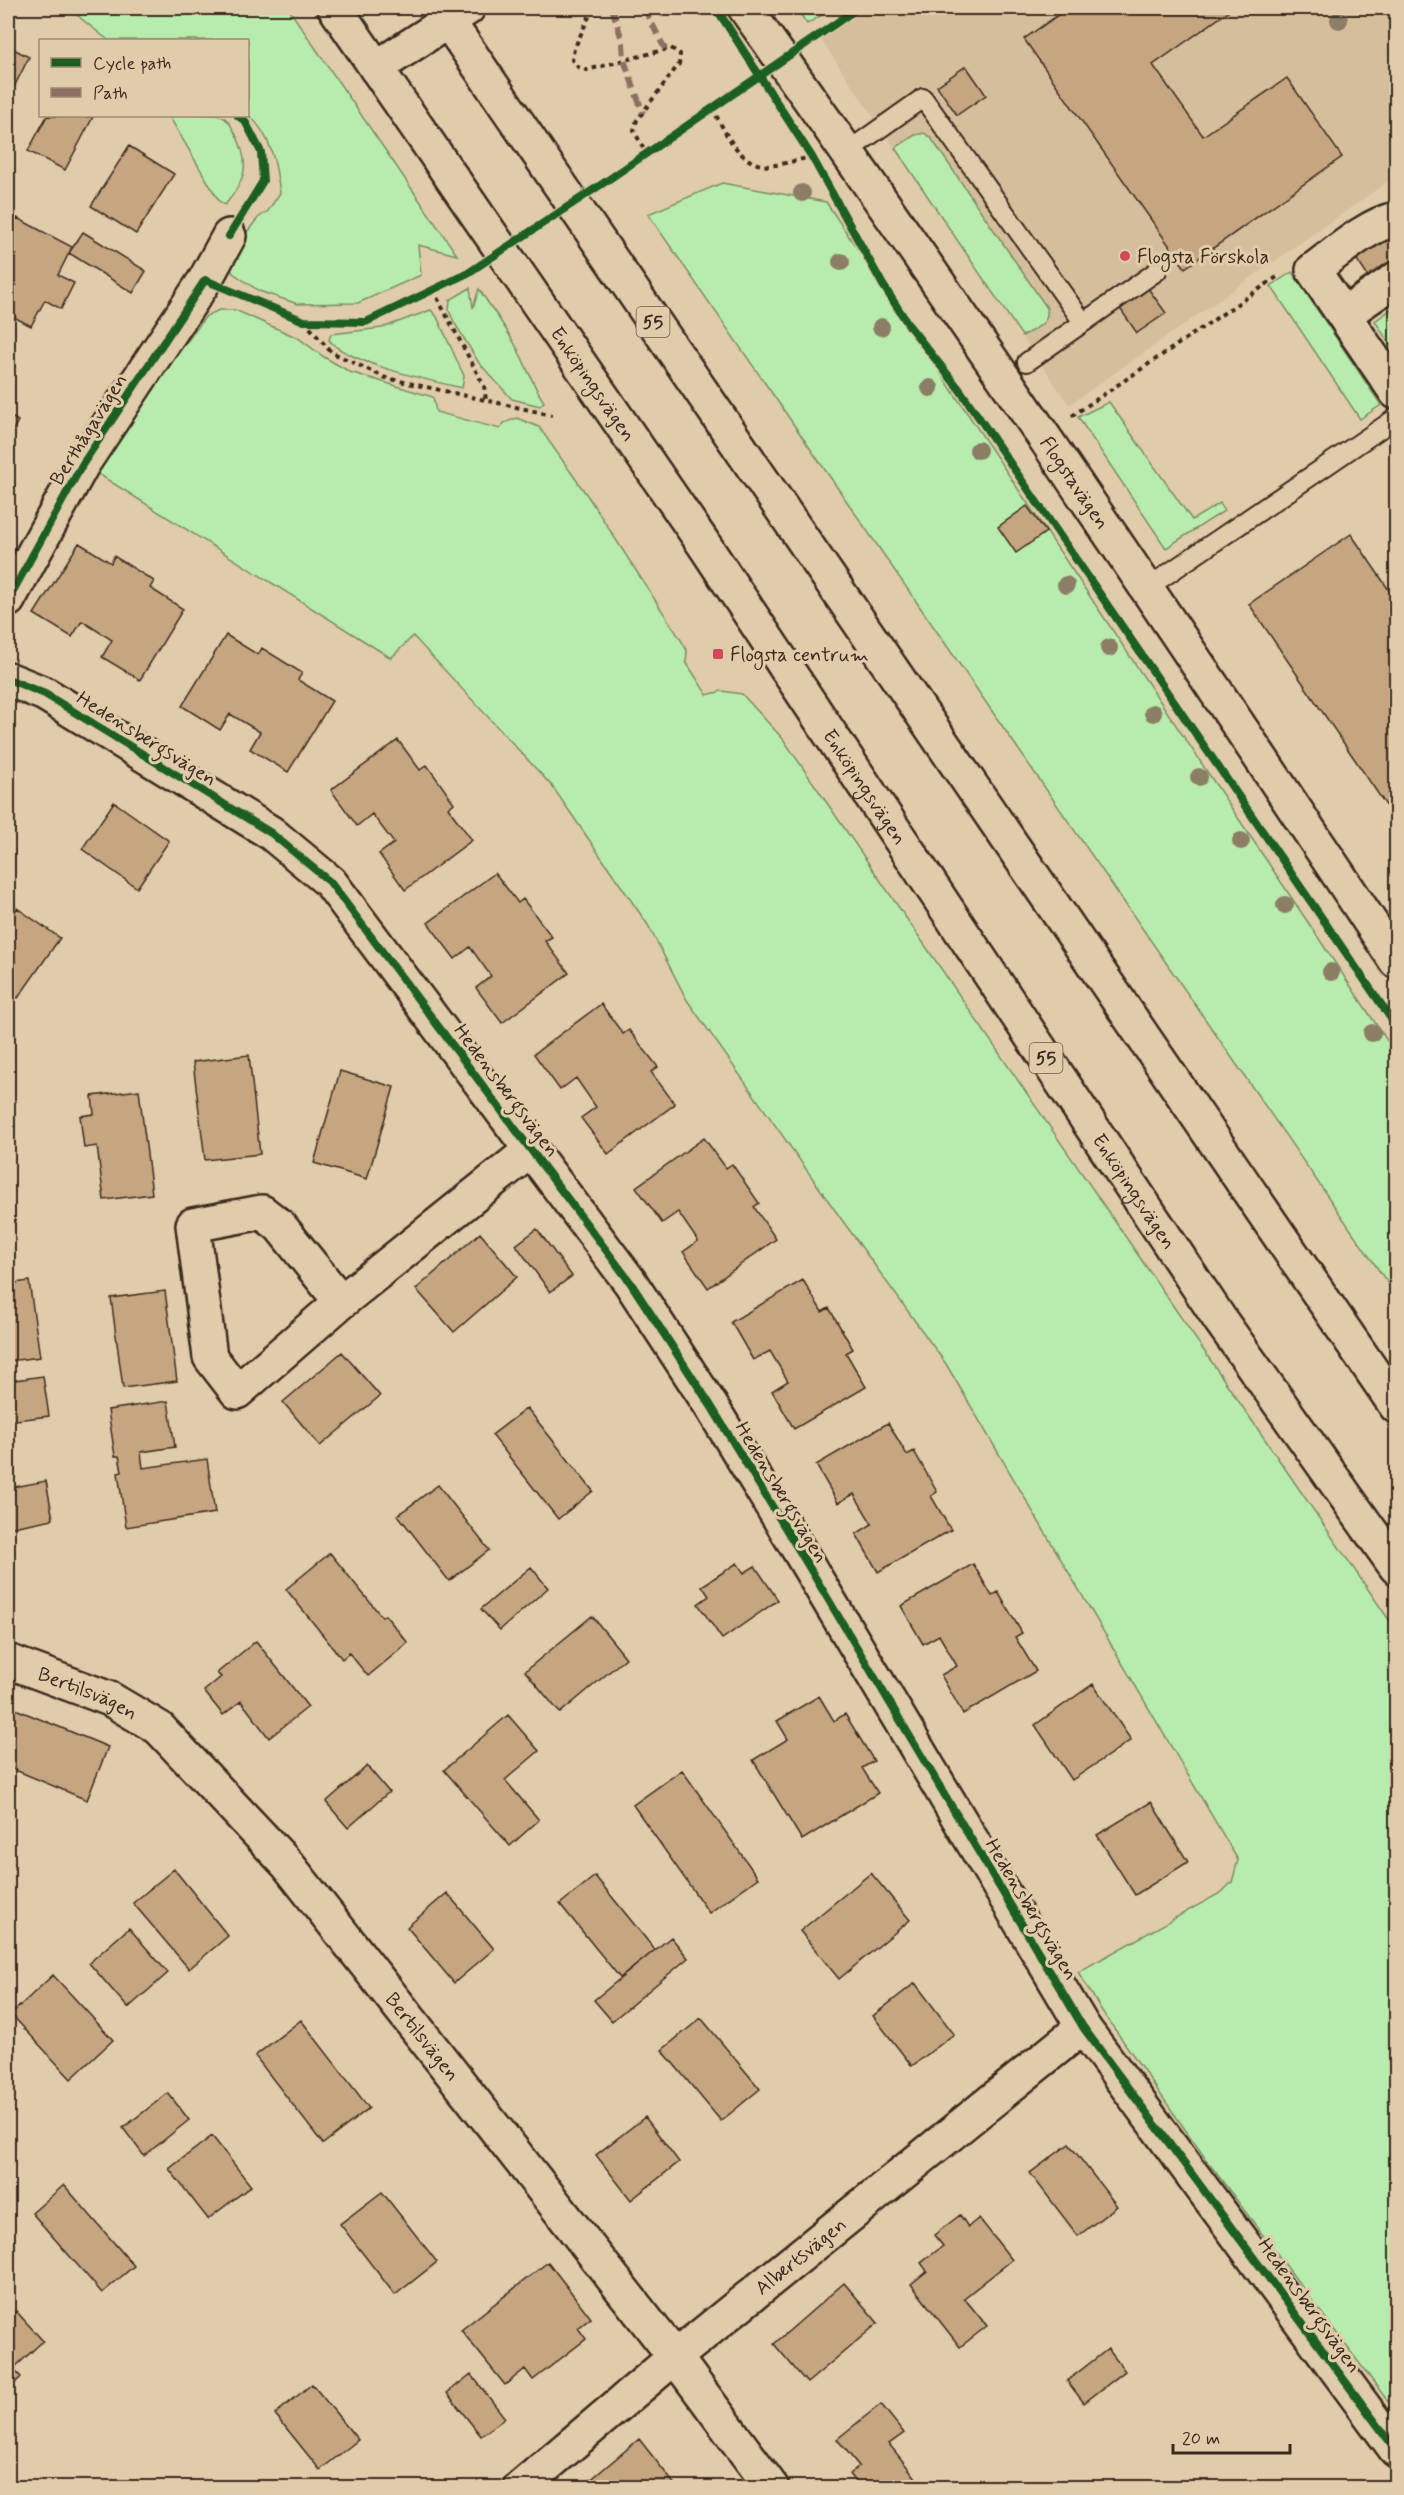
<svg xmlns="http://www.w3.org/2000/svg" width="1404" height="2495" font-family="Mynerve,sans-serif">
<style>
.built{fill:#d5be9b}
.green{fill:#b8ecad;stroke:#7a8b66;stroke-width:1.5}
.building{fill:#c6a681;stroke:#3b2a1e;stroke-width:1.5}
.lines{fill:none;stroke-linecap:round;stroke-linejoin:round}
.lane-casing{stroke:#3b2a1e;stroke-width:22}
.street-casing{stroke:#3b2a1e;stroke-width:38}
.primary-casing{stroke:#3b2a1e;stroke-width:38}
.path{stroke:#3b2a1e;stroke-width:4;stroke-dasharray:4.5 4.5;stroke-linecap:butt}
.lane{stroke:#e0ccaa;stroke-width:18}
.street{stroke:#e0ccaa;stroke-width:33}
.primary{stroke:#e0ccaa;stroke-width:33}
.quiet{stroke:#8d6e63;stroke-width:6;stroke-dasharray:12 6;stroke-linecap:butt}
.cycleway-casing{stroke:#e0ccaa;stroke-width:11}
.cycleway{stroke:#1b5e20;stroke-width:8}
.tree{fill:#8c7d65}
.poi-dot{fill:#d1495b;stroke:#e0ccaa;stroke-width:2}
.labels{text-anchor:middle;stroke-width:6;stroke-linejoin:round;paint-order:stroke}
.shield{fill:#e0ccaa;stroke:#6c5b48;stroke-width:1.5}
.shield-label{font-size:18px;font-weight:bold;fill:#3b2a1e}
.poi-label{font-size:20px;fill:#3b2a1e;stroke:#e0ccaa;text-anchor:start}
.street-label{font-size:20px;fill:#3b2a1e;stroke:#e0ccaa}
</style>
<rect width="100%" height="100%" fill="#e0ccaa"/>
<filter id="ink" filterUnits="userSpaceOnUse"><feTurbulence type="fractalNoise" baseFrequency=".0167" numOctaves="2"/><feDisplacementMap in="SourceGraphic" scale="12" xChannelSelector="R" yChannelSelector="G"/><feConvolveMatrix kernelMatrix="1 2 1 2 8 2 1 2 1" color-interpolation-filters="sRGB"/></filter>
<g filter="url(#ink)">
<path class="built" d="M858,8H1396V176L1069,405L818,35Z"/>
<path class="green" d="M68,8H288L457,255L418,245L421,275L358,303L298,304L259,291L233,273L229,266L244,236L258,218L268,211L280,193C276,164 271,133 248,115V40H108Z
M796,8H834L807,24Z
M169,116C184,115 206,112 220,116C229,119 231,126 235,133C251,164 246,179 225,205L219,201Z
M924,133L931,138L1047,308C1049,325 1036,328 1022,336L895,148L915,135Z
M722,183L826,202L1396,1054V1295L648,214Z
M1292,272L1381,405L1360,419L1271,286Z
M470,288L473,308L479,289C493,311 510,332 521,356C529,372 534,387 544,402L540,406L512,399L479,363L454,322L449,310L450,300Z
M1396,306V354L1375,321Z
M219,310H235L298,338L324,357L350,372L433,397L436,412L500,429L504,423L517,418L539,427L589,498L683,643L687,651L686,662L707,695L722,691L742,694L783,739L1396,1630V2412L1208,2162L1102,2011L1078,1972L1222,1892L1232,1882L1238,1860L946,1364L837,1213L687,1000L648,925L552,786L413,636L391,658L92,470L206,316Z
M431,310L437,317L464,376L462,388C432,381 347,363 329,340L331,334L382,328Z
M1109,402L1192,520L1220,503L1224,511L1166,548L1078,417Z"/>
<path class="building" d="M1068,8H1227L1229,11L1153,65L1203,136L1287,78L1342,157L1185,268L1024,39Z
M8,46L29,57L8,99Z
M966,66L986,95L957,115L937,86Z
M47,116L93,117L65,170L28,151Z
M129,146L174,174L136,234L91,206Z
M17,218L72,247L58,275L74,283L61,309L45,300L31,326L8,314V236Z
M83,232L146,271L133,293L69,253Z
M1388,236L1396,249V264L1371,281L1355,257Z
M1147,287L1166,313L1137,333L1119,307Z
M8,415L18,421L8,439Z
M1027,506L1046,532L1016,553L998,527Z
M1351,534L1393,596L1396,593V820L1249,604Z
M79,543L111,563L114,556L154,581L150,588L183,609L140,680L102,657L112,640L82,621L72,637L34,614Z
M226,635L258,655L262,648L302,673L298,680L332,701L288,772L250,749L260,732L230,714L220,730L182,706Z
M398,740L420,770L427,765L454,803L448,808L472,840L405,890L379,854L394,843L372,814L357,826L331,790Z
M114,802L169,841L137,888L82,849Z
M495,873L518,903L523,899L552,937L545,941L569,973L502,1023L476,988L491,976L470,947L455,959L428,923Z
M17,908L60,938L18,998L8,991V922Z
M601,1004L623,1034L629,1030L658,1067L651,1072L675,1104L608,1154L581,1118L596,1107L576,1078L560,1090L534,1054Z
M249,1055L260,1154L205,1160L193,1062Z
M340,1071L394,1087L367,1179L314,1163Z
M139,1090L152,1194L104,1200L97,1146L84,1148L80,1116L94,1114L92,1096Z
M704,1138L726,1168L732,1164L759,1203L754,1207L776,1239L708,1288L683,1252L698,1241L678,1212L662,1223L636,1187Z
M537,1229L572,1276L550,1292L516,1245Z
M480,1233L517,1277L454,1332L416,1289Z
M803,1280L822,1312L829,1308L853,1349L846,1353L866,1387L794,1429L772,1391L788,1381L770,1351L753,1360L731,1322Z
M29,1281L40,1357L9,1361L8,1284Z
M165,1291L177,1381L123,1388L111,1298Z
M342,1352L380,1396L320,1446L283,1402Z
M43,1376L49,1416L8,1421V1381Z
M168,1401L175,1447L141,1452L143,1468L207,1459L215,1513L126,1527L118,1473L122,1472L119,1456H115L108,1410Z
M527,1408L593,1491L558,1519L492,1435Z
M888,1423L907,1455L914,1451L937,1492L931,1496L951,1530L878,1572L856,1534L872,1524L854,1494L838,1503L816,1465Z
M46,1481L53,1519L8,1528V1488Z
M438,1485L489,1550L449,1581L398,1515Z
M330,1553L382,1617L385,1615L408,1643L368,1676L349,1653L342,1659L286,1589Z
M737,1563L744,1573L755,1566L778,1600L722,1639L698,1604L709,1596L702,1586Z
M973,1564L992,1596L998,1592L1022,1633L1015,1637L1036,1671L963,1714L941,1675L957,1666L939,1635L923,1644L901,1606Z
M531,1567L548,1588L500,1630L481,1609Z
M592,1616L626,1658L560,1713L525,1671Z
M256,1641L308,1707L269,1738L241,1701L223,1715L204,1691L221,1677L217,1673Z
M1093,1684L1131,1740L1072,1780L1035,1725Z
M819,1696L834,1721L845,1714L874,1761L862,1768L878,1793L802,1840L753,1760L788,1739L777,1721Z
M8,1706L108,1747L87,1800L8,1767Z
M508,1715L539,1751L505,1780L539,1820L510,1846L444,1770Z
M367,1766L389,1792L348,1828L326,1802Z
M682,1770L758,1878L709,1913L633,1805Z
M1151,1802L1188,1862L1135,1895L1097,1835Z
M174,1869L228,1936L189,1969L133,1903Z
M871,1873L910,1920L839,1979L800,1931Z
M595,1876L655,1950L620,1978L560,1904Z
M447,1893L494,1949L454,1983L407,1927Z
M129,1928L168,1973L128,2008L89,1963Z
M671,1937L688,1958L612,2021L594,2000Z
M53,1975L113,2040L71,2079L11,2014Z
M915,1983L954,2034L912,2066L873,2016Z
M701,2018L760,2089L721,2121L662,2050Z
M301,2020L369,2108L323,2144L255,2056Z
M168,2093L189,2120L144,2156L123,2128Z
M645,2117L679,2162L631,2200L596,2155Z
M212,2136L251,2186L208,2219L169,2169Z
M1069,2144L1117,2206L1078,2236L1030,2173Z
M64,2185L134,2266L102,2293L32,2213Z
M382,2192L437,2262L395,2295L340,2224Z
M960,2215L968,2227L979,2218L1012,2260L964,2298L987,2326L960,2347L911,2284L927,2271L921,2263L943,2246L934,2235Z
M548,2262L591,2318L578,2328L586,2339L533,2380L525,2369L505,2385L461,2330Z
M844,2283L878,2323L807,2383L774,2344Z
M16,2311L43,2341L13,2369L21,2377L8,2390V2319Z
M1108,2349L1125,2371L1084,2403L1067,2381Z
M471,2374L505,2418L481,2436L447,2393Z
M312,2384L358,2440L320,2470L275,2414Z
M881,2404L904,2433L889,2444L924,2488H860L849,2474L859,2466L837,2439Z
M639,2439L676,2486L581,2488Z"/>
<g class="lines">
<defs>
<path id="lane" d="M848,151L923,98L1083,322
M1027,362L1157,271
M1147,588L1396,418"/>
<g id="street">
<path id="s1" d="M745,8C969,321 1183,641 1396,961"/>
<path d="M376,68L468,8"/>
<path d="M1396,219C1369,224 1336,253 1313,270L1396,392"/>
<path d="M1345,314L1396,279"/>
<path d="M8,600L82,465L205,280L229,236"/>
<path d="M8,679L45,694L271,833L330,882L630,1282L711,1406L800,1552L1083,2027L1396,2450"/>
<path d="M341,1302L280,1226L262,1212L193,1225L210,1357L237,1392L341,1302L531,1150"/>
<path id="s2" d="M8,1661L110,1699L159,1728L288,1865L675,2357L772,2488"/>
<path id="s3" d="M520,2488L675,2357L1083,2027"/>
</g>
<g id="primary">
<path id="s4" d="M335,8L703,543L1221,1321L1396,1567"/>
<path d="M439,8L1396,1406"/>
</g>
</defs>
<use href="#lane" class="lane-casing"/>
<use href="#street" class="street-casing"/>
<use href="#primary" class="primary-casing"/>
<path class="path" d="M593,8L574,49L572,60L578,67L587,70L671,48L680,54L679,64L637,120L634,130L646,154
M712,108C723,127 736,160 761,165C774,168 794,160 808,158
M433,290L484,386L486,400
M304,321L331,352L386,378L552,415
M1072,416L1277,277"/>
<use href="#lane" class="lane"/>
<use href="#street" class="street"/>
<use href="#primary" class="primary"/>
<path class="quiet" d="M612,8L623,43L624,60L643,113
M644,8L665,49"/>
<defs>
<path id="cycleway" d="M716,8L812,157L883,285L910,327L960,390L1396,1026
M229,236L263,181L261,152L245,121L238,116
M8,600L82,465L205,280L304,321L366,322L468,273L605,182L858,8
M8,679L45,694L271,833L330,882L630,1282L711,1406L800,1552L1083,2027L1396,2450"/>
</defs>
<use href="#cycleway" class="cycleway-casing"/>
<use href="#cycleway" class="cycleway"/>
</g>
<g class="tree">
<circle cx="1339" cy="20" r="9"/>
<circle cx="802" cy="193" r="9"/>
<circle cx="841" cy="262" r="9"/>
<circle cx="881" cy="327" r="9"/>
<circle cx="930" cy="388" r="9"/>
<circle cx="978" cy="450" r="9"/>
<circle cx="1066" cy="585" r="9"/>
<circle cx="1109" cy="648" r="9"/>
<circle cx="1153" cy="713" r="9"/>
<circle cx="1199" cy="777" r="9"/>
<circle cx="1241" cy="841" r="9"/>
<circle cx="1285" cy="905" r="9"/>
<circle cx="1331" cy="972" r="9"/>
<circle cx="1372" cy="1033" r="9"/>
</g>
</g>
<g class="poi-dot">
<circle cx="1125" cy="256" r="6"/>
<rect x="712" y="648" width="12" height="12" rx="3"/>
</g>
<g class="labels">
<g class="shield">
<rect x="636.5" y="307" width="33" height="30" rx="4.5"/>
<rect x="1029.5" y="1043" width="33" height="30" rx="4.5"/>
</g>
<g class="shield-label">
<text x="653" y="328">55</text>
<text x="1046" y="1064">55</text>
</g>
<g class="poi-label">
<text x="1137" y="263">Flogsta Förskola</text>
<text x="730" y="661">Flogsta centrum</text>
</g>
<g class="street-label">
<text dy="7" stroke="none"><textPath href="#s4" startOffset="456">Enköpingsvägen</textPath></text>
<text transform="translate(88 429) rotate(-58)" y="7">Berthågavägen</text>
<text dy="7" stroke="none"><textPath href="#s1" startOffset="578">Flogstavägen</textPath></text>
<text transform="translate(147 738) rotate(32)" y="7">Hedensbergsvägen</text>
<text dy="7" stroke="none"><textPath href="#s4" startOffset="942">Enköpingsvägen</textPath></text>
<text transform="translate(507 1090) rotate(53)" y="7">Hedensbergsvägen</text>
<text dy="7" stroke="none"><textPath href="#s4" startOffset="1428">Enköpingsvägen</textPath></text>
<text transform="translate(782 1492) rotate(59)" y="7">Hedensbergsvägen</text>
<text dy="7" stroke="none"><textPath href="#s2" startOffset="86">Bertilsvägen</textPath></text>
<text transform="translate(1032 1909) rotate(59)" y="7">Hedensbergsvägen</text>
<text dy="7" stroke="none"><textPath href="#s2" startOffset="572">Bertilsvägen</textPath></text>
<text dy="7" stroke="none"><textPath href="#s3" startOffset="364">Albertsvägen</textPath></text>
<text transform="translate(1310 2305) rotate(54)" y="7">Hedensbergsvägen</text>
</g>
</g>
<rect width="1404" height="2495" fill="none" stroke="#e0ccaa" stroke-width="30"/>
<rect x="15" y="15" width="1374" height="2465" fill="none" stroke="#3b2a1e" stroke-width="2" filter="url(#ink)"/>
<rect x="39" y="39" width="210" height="78" fill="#e0ccaa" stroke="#9e8b72" stroke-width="1.5"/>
<rect x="51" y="58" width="30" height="9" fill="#1b5e20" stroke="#9e8b72" stroke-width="1.5"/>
<text x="93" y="69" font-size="18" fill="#3b2a1e">Cycle path</text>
<rect x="51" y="88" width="30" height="9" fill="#8d6e63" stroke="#9e8b72" stroke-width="1.5"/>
<text x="93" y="99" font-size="18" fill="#3b2a1e">Path</text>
<path d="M1173 2444v9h117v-9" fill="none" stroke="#3b2a1e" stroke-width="3"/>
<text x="1182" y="2444" font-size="18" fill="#3b2a1e" stroke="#e0ccaa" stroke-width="4.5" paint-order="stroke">20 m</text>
</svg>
